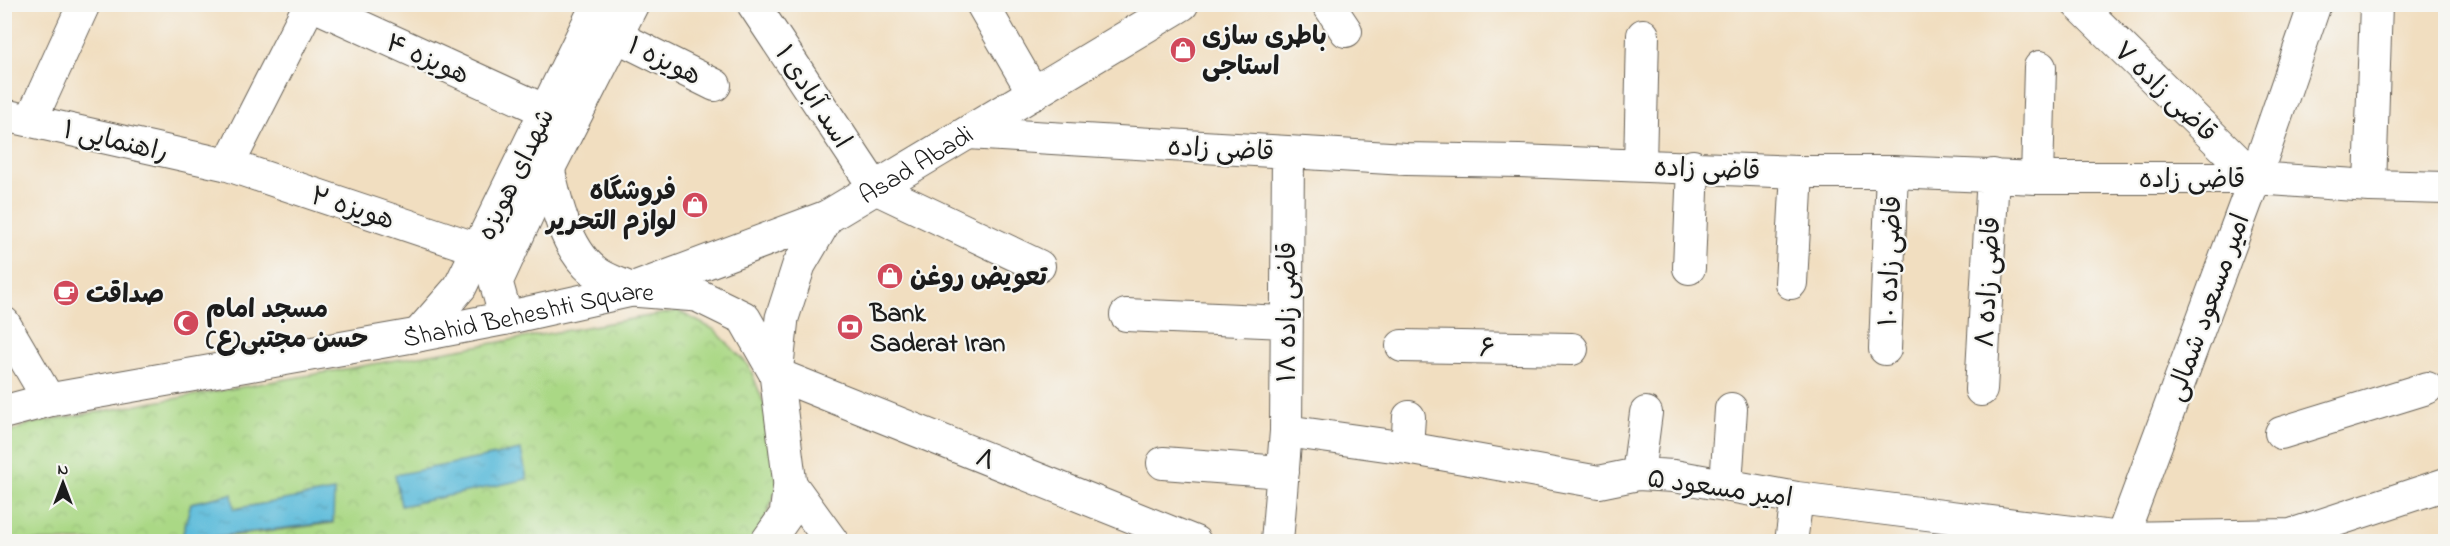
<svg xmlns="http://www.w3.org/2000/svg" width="2450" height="546" font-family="'Indie Flower','Playpen Sans Arabic',sans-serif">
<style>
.park{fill:url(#park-crowns);stroke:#637a50;stroke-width:1.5}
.water{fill:url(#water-ripples);stroke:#3c6c7b;stroke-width:1.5}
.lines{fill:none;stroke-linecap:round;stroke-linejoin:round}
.minor-casing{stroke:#676055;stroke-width:34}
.major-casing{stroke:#676055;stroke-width:35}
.minor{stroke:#fff;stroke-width:32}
.major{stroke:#fff;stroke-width:33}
.labels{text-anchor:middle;stroke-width:4.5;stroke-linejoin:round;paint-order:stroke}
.poi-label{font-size:26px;font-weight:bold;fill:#1c1c1c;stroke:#f6f6f2;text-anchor:start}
.street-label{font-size:26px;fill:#1c1c1c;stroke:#f6f6f2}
</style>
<defs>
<pattern id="park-crowns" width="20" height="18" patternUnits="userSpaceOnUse" patternTransform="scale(1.5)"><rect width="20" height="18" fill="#aad885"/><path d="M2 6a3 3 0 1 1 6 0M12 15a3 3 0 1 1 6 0" fill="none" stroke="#92b972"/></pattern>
<pattern id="water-ripples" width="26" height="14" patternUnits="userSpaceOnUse" patternTransform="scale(1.5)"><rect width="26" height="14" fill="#5bbbda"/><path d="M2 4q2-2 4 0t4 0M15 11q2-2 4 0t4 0" fill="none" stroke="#4fa0ba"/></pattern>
</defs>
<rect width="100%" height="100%" fill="#f6f6f2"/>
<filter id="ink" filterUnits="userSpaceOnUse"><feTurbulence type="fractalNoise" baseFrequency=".0167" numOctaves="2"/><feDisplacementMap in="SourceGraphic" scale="12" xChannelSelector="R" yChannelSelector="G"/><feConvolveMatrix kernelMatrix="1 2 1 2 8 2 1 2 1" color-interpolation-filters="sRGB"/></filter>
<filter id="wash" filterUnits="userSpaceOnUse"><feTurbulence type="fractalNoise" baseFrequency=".008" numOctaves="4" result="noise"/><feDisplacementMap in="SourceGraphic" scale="24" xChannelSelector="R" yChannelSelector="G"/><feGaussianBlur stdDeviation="1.35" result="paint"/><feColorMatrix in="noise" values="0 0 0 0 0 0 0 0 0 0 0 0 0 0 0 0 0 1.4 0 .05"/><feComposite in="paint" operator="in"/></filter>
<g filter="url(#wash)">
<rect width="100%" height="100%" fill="#f1dec0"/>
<path class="park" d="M678,311L715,330L749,366L772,424L779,484L757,538L753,541H194L333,523V492L233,509L231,494L191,503L181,541H5L4,435L29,424Z"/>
<path class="water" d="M521,450L527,479L401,506L395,475Z
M334,491L333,522L181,541L191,503L232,494L234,509Z"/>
</g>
<g filter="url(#ink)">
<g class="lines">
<defs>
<path id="minor" d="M311,4L546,111
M753,4L875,188L1039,266
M982,4L1034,94
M1328,4L1346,31
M2078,4L2255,178
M616,36L715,85
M4,115L228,165L478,249
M31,120L84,4
M968,133L1406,159L1519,161L1797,172H1892L2037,178H2255L2370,186L2446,188
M228,165L310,4
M1640,165L1643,35
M2037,178L2040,67
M2370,186L2376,4
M1689,268L1693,166
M1791,283L1797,172
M1126,315L1285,322
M4,323L49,400
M1402,346L1572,349
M1885,349L1892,172
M776,374L1195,542
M1981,390L1993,175
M1286,431L1407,448L1599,482L1638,474L1674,476L1797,498L2121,538L2291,535L2446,484
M2281,433L2427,388
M1407,448L1409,417
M1163,463L1283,472
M1638,474L1646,413
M1726,485L1731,409
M1277,542L1286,431L1288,152
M1791,542L1797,498
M2120,542L2255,178L2315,4"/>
<g id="major">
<path id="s1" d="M548,169C555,201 566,249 594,271C604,280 620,284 632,290L827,217L1182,4"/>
<path d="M506,318L496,282L548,169L632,4"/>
<path d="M418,335L460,287L598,4"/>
<path d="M776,374L782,318L799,265L827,217"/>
<path id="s2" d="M4,412L49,400L418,335L506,318L632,290L697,295L744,318L776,374L790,484L786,515L767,542"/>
<path d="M790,484L832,542"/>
</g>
</defs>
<use href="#minor" class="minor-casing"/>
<use href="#major" class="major-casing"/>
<use href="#minor" class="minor"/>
<use href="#major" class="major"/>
</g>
</g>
<defs>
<symbol id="shop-disc" viewBox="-11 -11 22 22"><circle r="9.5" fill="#d1495b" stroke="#f6f6f2"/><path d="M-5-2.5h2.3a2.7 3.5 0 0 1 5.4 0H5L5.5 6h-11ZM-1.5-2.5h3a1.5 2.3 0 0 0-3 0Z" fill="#fff"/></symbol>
<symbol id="cafe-disc" viewBox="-11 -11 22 22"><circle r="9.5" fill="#d1495b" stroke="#f6f6f2"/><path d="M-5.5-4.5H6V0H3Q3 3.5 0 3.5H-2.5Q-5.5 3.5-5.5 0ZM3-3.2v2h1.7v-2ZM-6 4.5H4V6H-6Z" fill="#fff"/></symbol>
<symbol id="mosque-disc" viewBox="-11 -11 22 22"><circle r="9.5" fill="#d1495b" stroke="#f6f6f2"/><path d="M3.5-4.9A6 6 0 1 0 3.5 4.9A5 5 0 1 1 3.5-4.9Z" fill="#fff"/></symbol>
<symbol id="bank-disc" viewBox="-11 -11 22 22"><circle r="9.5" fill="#d1495b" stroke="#f6f6f2"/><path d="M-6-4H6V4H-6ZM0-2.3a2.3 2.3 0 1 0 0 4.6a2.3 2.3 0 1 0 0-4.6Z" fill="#fff"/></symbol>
</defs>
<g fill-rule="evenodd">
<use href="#shop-disc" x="1168" y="35" width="30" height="30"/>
<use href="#shop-disc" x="680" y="190" width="30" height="30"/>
<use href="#shop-disc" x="875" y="261" width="30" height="30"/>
<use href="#cafe-disc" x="51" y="278" width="30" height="30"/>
<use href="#mosque-disc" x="171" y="308" width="30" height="30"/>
<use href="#bank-disc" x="835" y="312" width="30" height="30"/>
</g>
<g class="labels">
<g class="poi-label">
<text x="1202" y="44">باطری سازی<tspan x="1202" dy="30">استاجی</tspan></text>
<text x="676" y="199" text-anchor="end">فروشگاه<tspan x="676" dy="30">لوازم التحریر</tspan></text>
<text x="910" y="285">تعویض روغن</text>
<text x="86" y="302">صداقت</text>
<text x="206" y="317">مسجد امام<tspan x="206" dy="30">حسن مجتبی(ع)</tspan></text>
<text x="870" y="321">Bank<tspan x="870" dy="30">Saderat Iran</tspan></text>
</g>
<g class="street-label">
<text transform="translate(428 58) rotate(24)" y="9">هویزه ۴</text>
<text transform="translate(665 60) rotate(26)" y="9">هویزه ۱</text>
<text transform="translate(2166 91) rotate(44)" y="9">قاضی زاده ۷</text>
<text transform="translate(814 96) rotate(57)" y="9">اسد آبادی ۱</text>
<text transform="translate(116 140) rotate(13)" y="9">راهنمایی ۱</text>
<text transform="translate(1221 148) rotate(3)" y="9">قاضی زاده</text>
<text dy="9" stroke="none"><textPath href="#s1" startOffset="468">Asad Abadi</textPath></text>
<text transform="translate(1707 168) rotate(2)" y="9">قاضی زاده</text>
<text transform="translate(515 174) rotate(-64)" y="9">شهدای هویزه</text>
<text x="2192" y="187">قاضی زاده</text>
<text transform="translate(353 207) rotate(18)" y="9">هویزه ۲</text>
<text transform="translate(1889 261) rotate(-88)" y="9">قاضی زاده ۱۰</text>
<text transform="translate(1987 282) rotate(-87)" y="9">قاضی زاده ۸</text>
<text transform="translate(2207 307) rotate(-70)" y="9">امیر مسعود شمالی</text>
<text transform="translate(1286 312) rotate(-90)" y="9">قاضی زاده ۱۸</text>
<text dy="9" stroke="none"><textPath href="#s2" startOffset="534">ُShahid Beheshti Square</textPath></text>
<text transform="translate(1487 347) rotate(1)" y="9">۶</text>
<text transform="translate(986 458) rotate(22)" y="9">۸</text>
<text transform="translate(1720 487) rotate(8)" y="9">امیر مسعود ۵</text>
</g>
</g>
<rect width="2450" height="546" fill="none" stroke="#f6f6f2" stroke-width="24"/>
<g transform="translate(63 483)" stroke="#f6f6f2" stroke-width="4.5" paint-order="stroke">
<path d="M0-4.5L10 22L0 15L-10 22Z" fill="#1c1c1c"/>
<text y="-9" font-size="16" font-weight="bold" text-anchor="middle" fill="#1c1c1c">N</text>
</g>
</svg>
